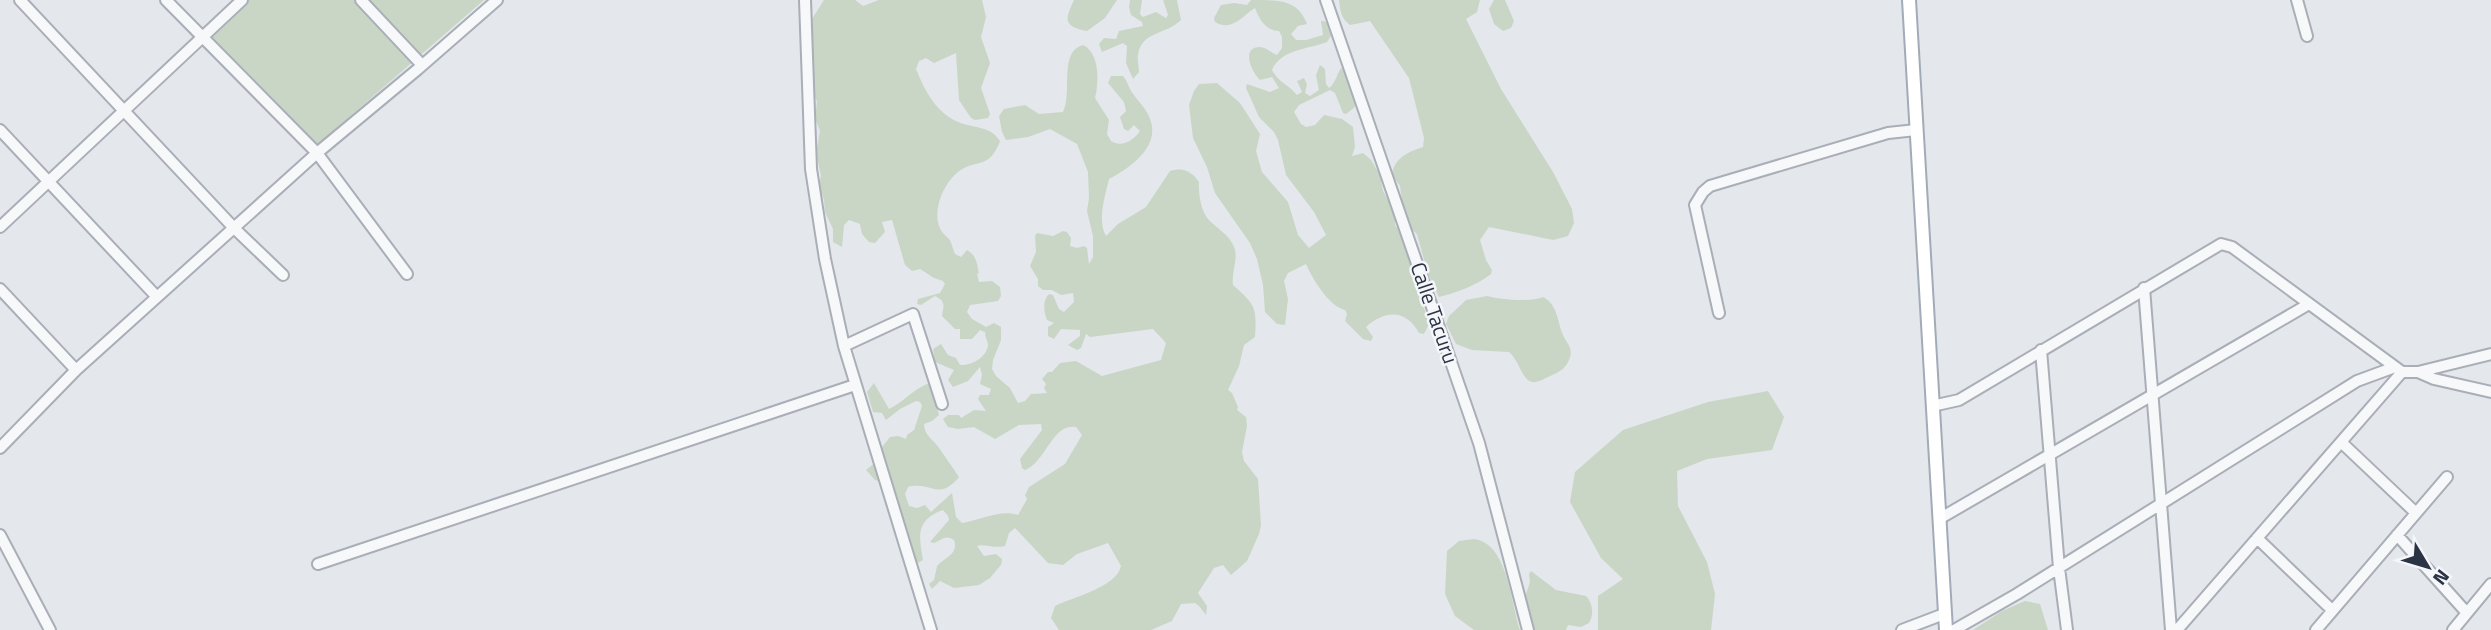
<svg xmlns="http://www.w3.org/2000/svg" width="2491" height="630" font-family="'Titillium Web',sans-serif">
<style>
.green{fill:#c9d6c5}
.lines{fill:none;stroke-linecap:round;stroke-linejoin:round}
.minor-casing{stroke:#a9aeb7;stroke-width:14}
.major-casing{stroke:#a3abb8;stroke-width:16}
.minor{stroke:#f7f8fa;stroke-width:10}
.major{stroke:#fff;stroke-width:12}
.labels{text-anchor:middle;stroke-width:5;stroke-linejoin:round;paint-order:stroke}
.street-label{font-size:21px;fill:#2b3445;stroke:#f4f6f9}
</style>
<rect width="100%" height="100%" fill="#e4e7ec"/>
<path class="green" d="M249,0H484L317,145L211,37Z
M824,0H855L863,6L879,0H982L986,17L981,37L990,63L981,88L990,114L988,118L975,120L971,118L959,100L956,53L934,63L926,58L919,61L916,69C924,89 935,111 956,121C971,129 989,124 1000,141C989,171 975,158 958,172C944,183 933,209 939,226C942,233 945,235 949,239C952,243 953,250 955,254L961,257L967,250C977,256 977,264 979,274L977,273L979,282L992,281L1000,287L1001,296L998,301L970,305L967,312L972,319L986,327L994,323L1001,327V340L993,360L992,369L996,376L1010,388L1018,403L1025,401L1031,394L1047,393L1044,388L1046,384L1042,379L1048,372H1052L1060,363L1076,361L1102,376L1161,360L1166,343L1153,329L1090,337L1086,334L1081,348L1077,350L1068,345L1080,336V330L1061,329L1054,339L1048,336V327L1054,323L1047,320C1044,312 1042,301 1049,294L1053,295L1059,309L1064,312L1074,302L1073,293L1061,295L1052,290H1043L1038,286V279L1030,266L1036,252L1035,236L1037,233L1053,236L1063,231L1067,232L1071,238L1070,246L1077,248L1084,246L1087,248L1089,264L1093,257V236L1087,211L1089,198L1088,172L1077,144L1050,129L1028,137L1006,140L1002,132L999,116L1004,109L1025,105L1039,114L1063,112C1073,92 1058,52 1083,45C1100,53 1099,82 1095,98L1109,120L1107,134L1111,141C1122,148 1134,140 1140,131L1134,125L1128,131L1124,129L1120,117L1126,111L1124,102L1108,83L1111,76H1123C1127,81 1128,85 1131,91C1137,100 1146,108 1150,119C1161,147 1129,168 1109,179C1105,196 1097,221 1106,236L1118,224L1146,207L1170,171C1182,167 1192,171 1199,182C1198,192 1201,211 1208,219C1217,229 1229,234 1234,247C1239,259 1231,272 1233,285C1255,305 1257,306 1255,337L1244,345L1239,366L1228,390L1232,393L1238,407L1237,410L1246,417L1247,426L1242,452L1244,461L1258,479L1261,525L1259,534L1247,561L1231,575L1223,565L1214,568L1198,593L1207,606L1206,615L1199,606L1195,603L1181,604L1172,621L1151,630H1059L1051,618L1055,606C1073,597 1117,587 1121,566L1108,543L1077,554L1063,565L1048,563L1015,528L1009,533L1005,546C995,549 983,543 977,546L984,556L996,554L1002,559L1001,565L990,578L979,585L954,588L940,581L932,589L929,584L934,580L937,566C945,557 959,554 954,540C945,534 942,540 934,543L930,542L949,520L948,516L943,510C915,520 919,537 923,560L916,564L883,483L875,480L866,470L876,462L882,447L890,437L898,436L906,439L907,435L914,430L922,406L920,402L916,401L900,409L886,420L882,413L873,412L867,392L874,383L889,409C904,402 914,388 930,383L939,415L932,421L924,424C925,435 929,436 935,443C939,447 957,474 959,477C938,502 932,481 908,487L905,494L909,506L917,508L925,505L931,512L952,493L956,517L962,523C980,520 1001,509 1018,515L1027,499L1025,495L1029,487L1065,464L1082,435L1076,427C1052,423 1046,462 1025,470L1022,468L1020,459L1042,430L1041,424L1019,425L995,439L974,427L958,429L948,427L943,419L948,415H959L961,418L974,410L986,411L978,399L980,395H989L991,389L980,384L982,375L980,367L968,381L953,387L948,380L954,370L935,362L933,349L941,344L948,355L956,358L960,365C971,366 988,357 988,344C987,340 985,336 985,332L980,330L972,339H960V329H955L942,316C943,306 947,302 935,296L921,305L917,304L918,299L940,293L945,284L943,281L934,278L920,269L912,271L905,265L892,220L882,222L885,232L875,243L869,242L862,234L860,224L849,220L844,225L842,247L833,242V229L825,212L824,200L819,185L821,176L816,153L820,131L815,118L817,102L810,81V22Z
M1074,0H1117L1105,18L1087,31C1061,26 1066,18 1074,0Z
M1130,0H1142L1140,14L1143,17L1156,12L1166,18L1168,15L1163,0H1177L1181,20C1166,35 1141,31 1138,55C1137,60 1139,67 1139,72L1133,79L1126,63L1127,46L1123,43L1102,52L1099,44L1104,38L1116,39L1119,31L1143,26L1142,22L1131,15L1129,7Z
M1251,0C1280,0 1298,0 1307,24L1298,26L1291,34L1296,40H1306L1323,35L1321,21C1328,20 1332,28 1332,34L1327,42C1309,49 1281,49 1272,70C1280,84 1287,83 1297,95L1302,92L1297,81L1304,78L1307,84L1305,93L1310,96L1319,90L1316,75L1320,65L1325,69L1326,84L1329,88C1335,84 1337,74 1341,68L1344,70C1347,83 1355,94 1355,107L1346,114L1343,113L1335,93L1330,90L1299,105L1294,112L1301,124L1306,127L1315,125L1324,115L1342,119L1353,127L1355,147L1352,156L1363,153L1371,160L1380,175L1383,191L1395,213V225L1404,238L1410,254L1420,300L1428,317V326L1424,334L1419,333C1406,309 1385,310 1366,327L1373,337L1371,341L1363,339L1345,321L1347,314L1345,310C1329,306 1313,280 1306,264L1288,273L1284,281L1288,299L1285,325L1277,324L1265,312L1263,285L1257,259L1250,243L1215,193L1207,167L1193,138L1189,105L1194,91L1199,84L1217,83L1240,103L1260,134L1256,151L1262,172L1288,202L1298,235L1309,248L1326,235L1314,212L1286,175L1278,140L1274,132L1259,117L1246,88L1247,84L1270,92L1279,88L1272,77L1260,80C1252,73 1240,47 1260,47C1265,47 1272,53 1277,55L1282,48V37L1279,31C1266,31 1259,19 1255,8C1242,16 1232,32 1215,22L1214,18L1221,5L1234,3L1247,5Z
M1339,0H1480L1477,12L1466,19L1501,89L1553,172L1572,209L1574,223L1568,236L1553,240L1489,227L1480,240L1486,260L1492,270L1491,274C1477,285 1456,293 1439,297L1428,274L1417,234L1411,229L1403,208L1400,186L1392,175C1394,158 1408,152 1423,147L1424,138L1409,78L1370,21L1350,25C1341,19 1340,10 1339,0Z
M1494,0H1505L1514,21L1511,28L1503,31L1494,24L1489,9Z
M1487,296C1500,300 1532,302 1543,297C1558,305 1557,321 1563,335C1567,344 1574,348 1569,360C1565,370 1557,373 1548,377C1544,379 1537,383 1532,382C1522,380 1519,360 1509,352L1472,350L1456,344L1446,324L1449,316L1466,300Z
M1768,391L1784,417L1772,450L1707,459L1677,471L1678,506L1707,562L1715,594L1711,630H1598V596L1623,579L1601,558L1570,502L1575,472L1623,430L1708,402Z
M1474,539C1508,543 1511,604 1520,630H1474L1455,616L1445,594L1447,551L1459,541Z
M1531,571L1556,590L1586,596C1593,603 1594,615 1589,623L1581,627L1568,625L1566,630H1535L1525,597L1530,582L1529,574Z
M2025,601L2040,604L2048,630H1973L2002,611Z"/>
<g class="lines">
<defs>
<path id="minor" d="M20,0L234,228L283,275
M166,0L317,153L407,274
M361,0L422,65
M805,0L811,169L825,259L844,346L931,630
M1326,0L1479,443L1528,630
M2297,0L2307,36
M0,130L157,297
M0,227L242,0
M2144,288L2171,630
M0,289L76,370
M1719,313L1695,205L1703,192L1710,186L1888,133L1916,130
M844,346L913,314L942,404
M2041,350L2059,568L2067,630
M2418,372L2434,379L2491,392
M1932,406L1959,400L2221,244L2232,247L2402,372H2418L2491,354
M2341,442L2416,513
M0,448L76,370L317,153L418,69L497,0
M1939,519L2309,304
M0,535L50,630
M2397,535L2467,613
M2257,538L2332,610
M318,564L855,385
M1902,630L1944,614
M1954,630L2017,594L2357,381L2395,367
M2177,630L2402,372
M2316,630L2447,477
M2453,630L2491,584"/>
<path id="major" d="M1909,0L1946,630"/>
</defs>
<use href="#minor" class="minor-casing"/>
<use href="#major" class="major-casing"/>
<use href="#minor" class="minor"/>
<use href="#major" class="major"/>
</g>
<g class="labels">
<g class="street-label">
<text transform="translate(1434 313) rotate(71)" y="7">Calle Tacuru</text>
</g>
</g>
<g transform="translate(2428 567) rotate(128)" stroke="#f4f6f9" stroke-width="5" paint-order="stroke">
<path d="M0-5L12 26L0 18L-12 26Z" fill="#2b3445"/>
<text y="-10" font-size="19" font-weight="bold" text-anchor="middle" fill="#2b3445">N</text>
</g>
</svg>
